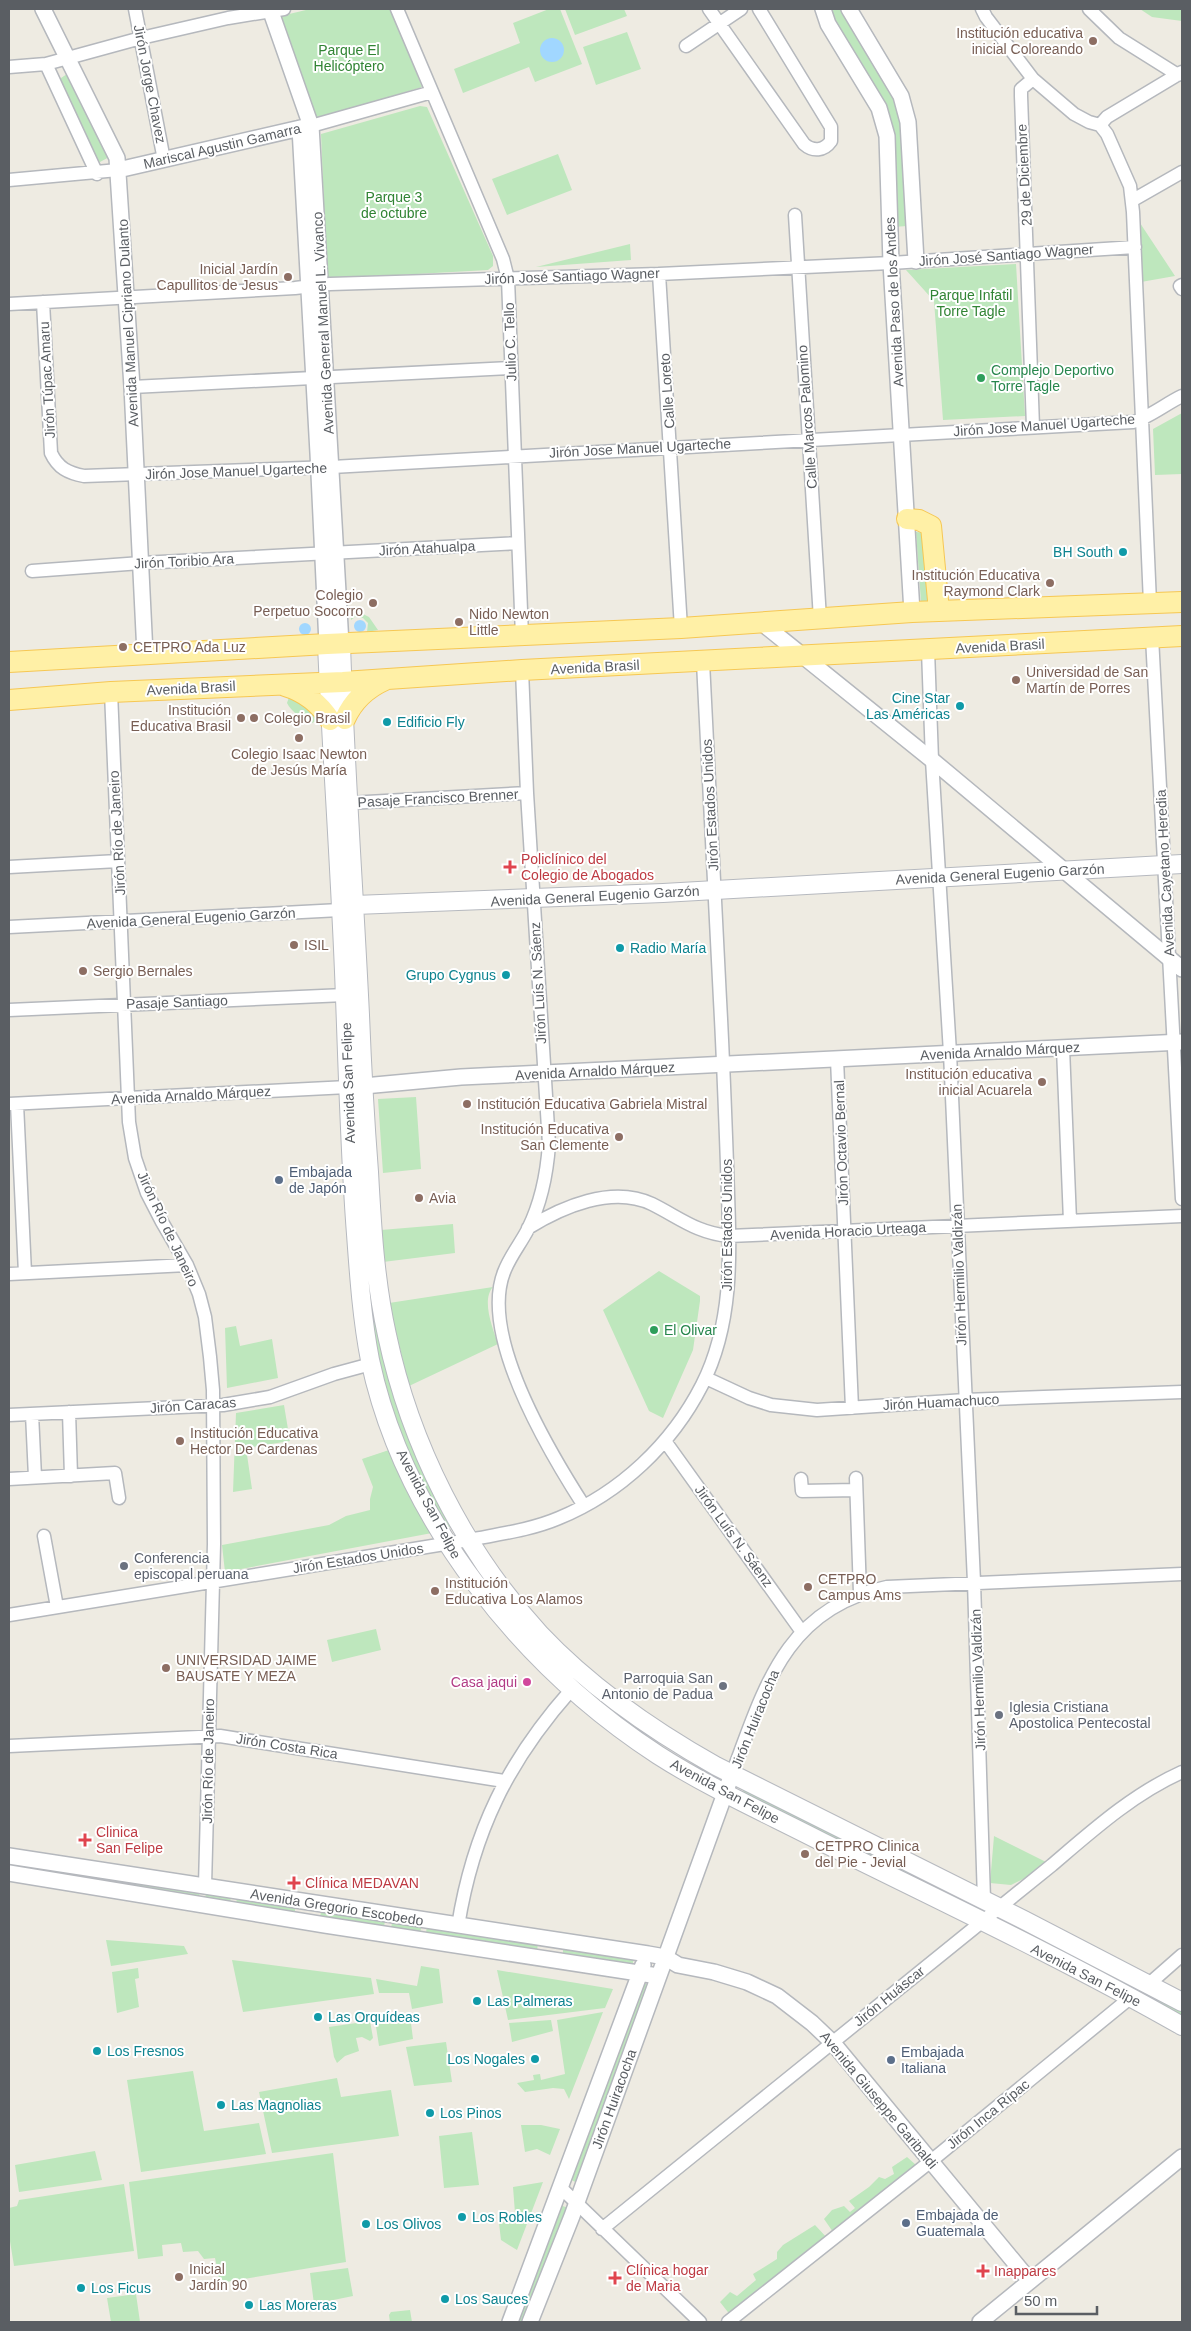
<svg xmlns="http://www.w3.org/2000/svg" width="1191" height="2331" font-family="Arial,sans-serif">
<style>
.green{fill:#bee7bd}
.water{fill:#a1d7ff}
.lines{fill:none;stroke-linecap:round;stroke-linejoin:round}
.minor-casing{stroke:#b5b8bd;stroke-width:15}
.tertiary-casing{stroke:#b5b8bd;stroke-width:18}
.secondary-casing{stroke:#b6b9bf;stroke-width:20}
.primary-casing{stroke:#f6c753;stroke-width:22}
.minor{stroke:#fff;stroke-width:12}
.tertiary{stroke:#fff;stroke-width:15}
.secondary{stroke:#fff;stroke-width:18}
.primary{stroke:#fff0a6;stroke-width:20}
.education-dot{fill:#8d6e63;stroke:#fff;stroke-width:2}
.leisure-dot{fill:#2e9e5b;stroke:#fff;stroke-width:2}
.culture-dot{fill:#0f9aa8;stroke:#fff;stroke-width:2}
.health-dot{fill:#e0444e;stroke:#fff;stroke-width:2}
.service-dot{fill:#5c6f8a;stroke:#fff;stroke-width:2}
.worship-dot{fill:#6b7280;stroke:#fff;stroke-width:2}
.hotel-dot{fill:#d1479c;stroke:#fff;stroke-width:2}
.labels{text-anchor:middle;stroke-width:4;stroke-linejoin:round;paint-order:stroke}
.education-label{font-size:14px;fill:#785e54;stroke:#fff;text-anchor:start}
.park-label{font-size:14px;fill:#318434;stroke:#fff}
.street-label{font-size:14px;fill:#5a5e63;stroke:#fff}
.leisure-label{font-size:14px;fill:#27864d;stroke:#fff;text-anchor:start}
.culture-label{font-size:14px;fill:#0d838f;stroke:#fff;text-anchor:start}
.health-label{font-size:14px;fill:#be3a42;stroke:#fff;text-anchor:start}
.service-label{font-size:14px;fill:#4e5e75;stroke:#fff;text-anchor:start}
.worship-label{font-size:14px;fill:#5b616d;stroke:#fff;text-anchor:start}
.hotel-label{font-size:14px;fill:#b23c85;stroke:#fff;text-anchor:end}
</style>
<rect width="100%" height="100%" fill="#eeebe2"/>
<path class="green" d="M310,9H391L422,87L317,119L281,16Z
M549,9H560L582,64L535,82L529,67L463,93L454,69L520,43L513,23Z
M565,9H624L627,16L575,35Z
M829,9H844L892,91L901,114L907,226L893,227L890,136L832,21Z
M1140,9H1182V21L1152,17Z
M627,32L641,69L596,85L583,47Z
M67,74L71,75L111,156L100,162L96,160L58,80Z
M420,106L427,107L493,256V266L488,270L327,279L321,134Z
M558,154L572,190L507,215L492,179Z
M1140,223L1175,276L1141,282Z
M630,244L631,260L536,267Z
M1016,264L1025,416L943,420L934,301L906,270Z
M1182,413V474L1155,475L1153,429Z
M916,532L927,533L930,602H921Z
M351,608L369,617L378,630L367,632L368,623L363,618L355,617L351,620Z
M289,697L302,702L316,717V721L312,723C303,719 291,712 287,703Z
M416,1097L421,1169L383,1173L378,1099Z
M361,1103L387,1350L459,1525L446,1528L425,1489L388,1403L369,1323Z
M453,1224L455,1253L383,1262L381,1230Z
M659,1271L700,1296V1301L693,1350L663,1418L649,1411L603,1310Z
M493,1287C481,1300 493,1329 498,1344L409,1386L389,1303Z
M236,1326L240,1346L272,1339L278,1378L227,1388L225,1328Z
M284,1405L290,1441L246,1448L252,1489L233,1492L236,1413Z
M392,1449L432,1533L225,1572L222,1545L329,1525L346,1516L370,1510V1499L373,1487L362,1459Z
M376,1629L381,1650L332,1662L327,1640Z
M747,1783L986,1903L975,1912L742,1794Z
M994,1836L1052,1865L1011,1885L990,1883Z
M69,1867L117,1874L116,1884L67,1877Z
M124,1877L200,1890L199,1898L123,1886Z
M206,1892L231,1895L230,1905L205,1901Z
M237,1896L296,1905L294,1916L236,1906Z
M321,1910L385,1919L384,1928L320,1919Z
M1013,1916L1182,2002V2018L1003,1926Z
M392,1922L422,1925L420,1933L391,1929Z
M427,1924L538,1944L537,1950L426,1934Z
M106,1940L184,1946L188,1954L111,1966Z
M563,1947L634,1959L632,1966L563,1956Z
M232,1960L371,1978L374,1994L243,2012Z
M421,1966L439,1969L443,2003L412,2009L409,1993H379L376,1979L417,1986Z
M138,1968L139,1978L135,1979L139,2007L117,2013L112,1972Z
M497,1970L613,1989L605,2008L508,2020Z
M640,1982L652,1986L577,2183L568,2178Z
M603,2012L569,2099L564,2089L553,2088L525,2092L517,2083L534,2080L533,2075L540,2074L541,2080L565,2074L557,2020Z
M410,2015L413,2039L379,2046L375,2020Z
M551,2020L553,2031L512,2042L509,2023Z
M370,2021L373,2038L370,2041L362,2037L356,2038L359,2051L345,2056L337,2063L334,2057L329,2027Z
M446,2042L452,2082L414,2086L406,2047Z
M193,2071L204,2131L259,2123L266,2154L141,2172L127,2080Z
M337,2078L341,2097L391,2090L399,2136L272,2153L259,2092Z
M521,2125H541L560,2129L550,2155L537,2149L525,2152Z
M472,2132L479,2185L444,2188L439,2136Z
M95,2151L102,2180L19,2192L15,2165Z
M333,2153L346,2262L220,2283L215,2258L204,2259L198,2251L183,2252L181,2243L162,2245L163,2256L138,2259L129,2182Z
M907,2157L916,2165L833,2232L824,2219L832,2210L844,2206L850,2212L855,2208L849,2201L869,2187L879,2177L885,2179L894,2174L892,2167Z
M543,2182L517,2250L501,2240L499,2223L513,2220L515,2213L513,2187Z
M124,2184L134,2251L14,2266L9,2235V2208L17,2206L19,2200Z
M559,2205L569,2208L526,2322H515Z
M815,2225L829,2240L731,2316L720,2302L730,2292L737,2296L756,2280L753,2274L777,2259V2252L783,2245Z
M348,2268L353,2296L314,2304L310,2273Z
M136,2294L140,2322H111L107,2298Z
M410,2310L412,2322H390L389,2315L391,2312Z"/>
<path class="water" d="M540 50a12 12 0 1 1 24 0a12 12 0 1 1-24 0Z
M354 626a6 6 0 1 1 12 0a6 6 0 1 1-12 0Z
M299 629a6 6 0 1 1 12 0a6 6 0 1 1-12 0Z"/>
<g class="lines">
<defs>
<path id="minor" d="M135,9L164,160
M397,9L503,259L508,279L522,636
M709,9L804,144C813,152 824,151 831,141V127L759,9
M982,9L986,17L1033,79L1074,114L1089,122L1100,125L1107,134L1130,186L1133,212L1150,603
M1089,9L1119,38L1178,75
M686,46L741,9
M46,64L97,174
M9,67L46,64L141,38L228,18L284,9
M1033,79L1021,89V96L1033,427
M1100,125L1107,117L1182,72
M311,126L432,92
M9,180L118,170
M1133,200L1182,172
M795,215L820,619
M659,274L681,628
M1182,285L1180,286L1182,289
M43,302L51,453C58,468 68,473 84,476L332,467L1133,422C1148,418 1167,403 1182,396
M9,304L295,288L330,284L659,274L891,263L1135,247
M132,387L511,368
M32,571L141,563L518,543
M1152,637L1182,1199
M928,650L932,760L950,1053L974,1582L984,1900
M522,670L527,793L549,1144C547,1173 541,1203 528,1229C521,1243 510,1256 504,1272C479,1336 550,1453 584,1506
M111,692L129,1122L135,1158L147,1193L162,1222L187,1265L199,1294L205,1317L210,1357L213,1390L214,1544L205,1886
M349,803L527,793
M9,867L118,861
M9,927L340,910
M9,1010L345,995
M1063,1048L1070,1221
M837,1059L852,1408
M9,1104L348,1087
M17,1104L25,1273
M528,1228C562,1207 612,1185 652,1204C680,1218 697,1233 729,1236L1182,1216
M9,1274L187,1265
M706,1378L749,1398L771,1405L817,1410L965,1400L1182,1392
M69,1412L71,1476
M32,1414L35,1477
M9,1415L223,1405L270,1397L334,1374L371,1364
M665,1441L802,1632
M856,1478L860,1593
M9,1479L115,1473L119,1498
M801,1479L802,1491L856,1490
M44,1536L57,1607
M9,1615L469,1540C499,1534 531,1530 559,1518C620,1493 672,1444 702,1385C737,1316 729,1239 727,1164C725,1109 723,1054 720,1000C714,887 708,774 703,662
M9,1746L220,1736L504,1781
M732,1774C764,1689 785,1608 887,1587L1182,1574
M458,1926C473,1832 508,1761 571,1690
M1149,1984L1182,1955
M560,2187L700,2322
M602,2229L1052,1865C1093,1830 1133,1794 1182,1772
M728,2322L931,2161L1130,1998"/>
<path id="tertiary" d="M43,9L117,158L132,387L145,654
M270,9L311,126L341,644
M823,9L828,24L879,108L887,136L891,263L912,612
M849,9L901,96L908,122L916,261
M300,128L318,453L327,644
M118,170L309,126
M762,623L932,760L1182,969
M353,1087L461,1077L1182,1042
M9,1856L648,1954L665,1957L678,1965L714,1972L747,1982L777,1996L812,2023L833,2043L1030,2281
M9,1873L325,1925L658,1976
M510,2322L643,1965
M530,2322L572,2216L732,1774
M980,2322L1182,2157"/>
<path id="secondary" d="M327,644C332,762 341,880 345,998C348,1077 350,1156 356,1234C359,1276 362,1319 370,1360C404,1520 523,1667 658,1755C711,1789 770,1815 826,1844C945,1903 1066,1960 1182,2026
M341,644C345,768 354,891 360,1015C362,1067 365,1120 369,1172C372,1227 375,1281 387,1335C410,1444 464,1552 540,1634C591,1688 652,1730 716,1766L1024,1920L1182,2002
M344,909L355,905L663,893L1182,864"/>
<path id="primary" d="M907,519L919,520L931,526L939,611
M9,662L327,644L681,628L912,612L1182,602
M285,686C305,692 319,703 330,720
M9,700L111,692L343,682L522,670L1182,636
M345,719C353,701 367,688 385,680"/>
</defs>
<use href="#minor" class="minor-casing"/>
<use href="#tertiary" class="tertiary-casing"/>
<use href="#secondary" class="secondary-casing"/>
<use href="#primary" class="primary-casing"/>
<use href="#minor" class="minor"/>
<use href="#tertiary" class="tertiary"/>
<use href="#secondary" class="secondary"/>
<use href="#primary" class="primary"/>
</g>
<g class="education-dot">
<circle cx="1093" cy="41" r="5"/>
<circle cx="288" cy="277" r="5"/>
<circle cx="1050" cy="583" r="5"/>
<circle cx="373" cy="603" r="5"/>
<circle cx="459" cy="622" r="5"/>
<circle cx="123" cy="647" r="5"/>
<circle cx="1016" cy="680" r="5"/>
<circle cx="241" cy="718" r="5"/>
<circle cx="254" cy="718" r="5"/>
<circle cx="299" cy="738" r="5"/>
<circle cx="294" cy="945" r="5"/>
<circle cx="83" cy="971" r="5"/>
<circle cx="1042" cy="1082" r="5"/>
<circle cx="467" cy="1104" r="5"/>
<circle cx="619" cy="1137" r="5"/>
<circle cx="419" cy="1198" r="5"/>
<circle cx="180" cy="1441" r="5"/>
<circle cx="808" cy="1587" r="5"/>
<circle cx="435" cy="1591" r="5"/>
<circle cx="166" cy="1668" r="5"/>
<circle cx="805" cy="1854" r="5"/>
<circle cx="179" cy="2277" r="5"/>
</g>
<g class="leisure-dot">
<circle cx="981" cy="378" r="5"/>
<circle cx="654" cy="1330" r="5"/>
</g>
<g class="culture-dot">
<circle cx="1123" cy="552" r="5"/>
<circle cx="960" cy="706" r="5"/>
<circle cx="387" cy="722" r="5"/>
<circle cx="620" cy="948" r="5"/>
<circle cx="506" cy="975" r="5"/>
<circle cx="477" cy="2001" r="5"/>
<circle cx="318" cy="2017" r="5"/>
<circle cx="97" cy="2051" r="5"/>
<circle cx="535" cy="2059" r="5"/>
<circle cx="221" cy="2105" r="5"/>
<circle cx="430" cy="2113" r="5"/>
<circle cx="462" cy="2217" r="5"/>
<circle cx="366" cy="2224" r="5"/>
<circle cx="81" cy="2288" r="5"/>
<circle cx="445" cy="2299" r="5"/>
<circle cx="249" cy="2305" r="5"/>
</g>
<g class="health-dot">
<path d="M507.5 859.5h5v5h5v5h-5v5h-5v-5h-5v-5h5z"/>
<path d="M82.5 1832.5h5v5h5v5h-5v5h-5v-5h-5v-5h5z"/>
<path d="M291.5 1875.5h5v5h5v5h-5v5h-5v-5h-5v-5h5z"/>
<path d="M980.5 2263.5h5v5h5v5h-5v5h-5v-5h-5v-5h5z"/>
<path d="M612.5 2270.5h5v5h5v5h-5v5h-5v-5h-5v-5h5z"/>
</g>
<g class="service-dot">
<circle cx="279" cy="1180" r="5"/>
<circle cx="891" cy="2060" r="5"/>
<circle cx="906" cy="2223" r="5"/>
</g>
<g class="worship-dot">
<circle cx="124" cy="1566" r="5"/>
<circle cx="723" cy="1686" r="5"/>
<circle cx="999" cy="1715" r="5"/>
</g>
<circle class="hotel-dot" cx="527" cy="1682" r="5"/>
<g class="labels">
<g class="education-label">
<text x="1083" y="38" text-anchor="end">Institución educativa<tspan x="1083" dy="16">inicial Coloreando</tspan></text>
<text x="278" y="274" text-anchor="end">Inicial Jardín<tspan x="278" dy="16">Capullitos de Jesus</tspan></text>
<text x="1040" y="580" text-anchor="end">Institución Educativa<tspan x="1040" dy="16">Raymond Clark</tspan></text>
<text x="363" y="600" text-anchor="end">Colegio<tspan x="363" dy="16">Perpetuo Socorro</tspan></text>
<text x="469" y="619">Nido Newton<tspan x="469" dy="16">Little</tspan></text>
<text x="133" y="652">CETPRO Ada Luz</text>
<text x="1026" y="677">Universidad de San<tspan x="1026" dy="16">Martín de Porres</tspan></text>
<text x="231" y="715" text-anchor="end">Institución<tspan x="231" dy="16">Educativa Brasil</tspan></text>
<text x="264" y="723">Colegio Brasil</text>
<text x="299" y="759" text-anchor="middle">Colegio Isaac Newton<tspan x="299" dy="16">de Jesús María</tspan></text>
<text x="304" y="950">ISIL</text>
<text x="93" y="976">Sergio Bernales</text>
<text x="1032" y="1079" text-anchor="end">Institución educativa<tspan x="1032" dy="16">inicial Acuarela</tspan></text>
<text x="477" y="1109">Institución Educativa Gabriela Mistral</text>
<text x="609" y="1134" text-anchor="end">Institución Educativa<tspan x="609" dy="16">San Clemente</tspan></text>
<text x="429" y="1203">Avia</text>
<text x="190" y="1438">Institución Educativa<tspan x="190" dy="16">Hector De Cardenas</tspan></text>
<text x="818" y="1584">CETPRO<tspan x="818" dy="16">Campus Ams</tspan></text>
<text x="445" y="1588">Institución<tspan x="445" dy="16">Educativa Los Alamos</tspan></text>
<text x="176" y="1665">UNIVERSIDAD JAIME<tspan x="176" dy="16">BAUSATE Y MEZA</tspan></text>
<text x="815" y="1851">CETPRO Clinica<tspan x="815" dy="16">del Pie - Jevial</tspan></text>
<text x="189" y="2274">Inicial<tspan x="189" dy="16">Jardín 90</tspan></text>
</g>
<g class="park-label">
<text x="349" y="55">Parque El<tspan x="349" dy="16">Helicóptero</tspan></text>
<text x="394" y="202">Parque 3<tspan x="394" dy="16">de octubre</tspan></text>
<text x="971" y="300">Parque Infatil<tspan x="971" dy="16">Torre Tagle</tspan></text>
</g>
<g class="street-label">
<text transform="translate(150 84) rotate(79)" y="5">Jirón Jorge Chavez</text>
<text transform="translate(222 146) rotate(-13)" y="5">Mariscal Agustin Gamarra</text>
<text transform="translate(1024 175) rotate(-93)" y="5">29 de Diciembre</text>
<text transform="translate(1006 255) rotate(-4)" y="5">Jirón José Santiago Wagner</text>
<text transform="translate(572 276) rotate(-2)" y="5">Jirón José Santiago Wagner</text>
<text transform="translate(894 302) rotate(-93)" y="5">Avenida Paso de los Andes</text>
<text transform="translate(128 323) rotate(-93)" y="5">Avenida Manuel Cipriano Dulanto</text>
<text transform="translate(323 323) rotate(-93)" y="5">Avenida General Manuel L. Vivanco</text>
<text transform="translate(510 342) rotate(-92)" y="5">Julio C. Tello</text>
<text transform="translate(47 380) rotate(-93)" y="5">Jirón Túpac Amaru</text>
<text transform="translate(667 391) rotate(-94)" y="5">Calle Loreto</text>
<text transform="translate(807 417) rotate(-94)" y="5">Calle Marcos Palomino</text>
<text transform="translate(1044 425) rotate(-4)" y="5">Jirón Jose Manuel Ugarteche</text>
<text transform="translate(640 448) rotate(-3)" y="5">Jirón Jose Manuel Ugarteche</text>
<text transform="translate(236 471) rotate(-2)" y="5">Jirón Jose Manuel Ugarteche</text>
<text transform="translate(427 548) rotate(-3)" y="5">Jirón Atahualpa</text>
<text transform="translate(184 561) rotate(-3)" y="5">Jirón Toribio Ara</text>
<text transform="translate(1000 646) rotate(-3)" y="5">Avenida Brasil</text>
<text transform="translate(595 667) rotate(-3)" y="5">Avenida Brasil</text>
<text transform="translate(191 688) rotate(-3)" y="5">Avenida Brasil</text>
<text transform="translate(438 798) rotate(-3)" y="5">Pasaje Francisco Brenner</text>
<text transform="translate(710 805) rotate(-93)" y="5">Jirón Estados Unidos</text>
<text transform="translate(117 833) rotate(-93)" y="5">Jirón Río de Janeiro</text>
<text transform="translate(1165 873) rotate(-93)" y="5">Avenida Cayetano Heredia</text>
<text transform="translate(1000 874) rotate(-3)" y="5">Avenida General Eugenio Garzón</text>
<text transform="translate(595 896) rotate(-3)" y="5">Avenida General Eugenio Garzón</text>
<text transform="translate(191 918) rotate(-3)" y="5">Avenida General Eugenio Garzón</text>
<text transform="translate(538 983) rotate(-93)" y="5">Jirón Luís N. Sáenz</text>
<text transform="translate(177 1002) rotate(-2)" y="5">Pasaje Santiago</text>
<text transform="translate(1000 1051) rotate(-3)" y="5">Avenida Arnaldo Márquez</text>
<text transform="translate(595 1071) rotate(-3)" y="5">Avenida Arnaldo Márquez</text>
<text transform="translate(348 1083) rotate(-92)" y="5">Avenida San Felipe</text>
<text transform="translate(191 1095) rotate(-3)" y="5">Avenida Arnaldo Márquez</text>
<text transform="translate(841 1143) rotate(-92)" y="5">Jirón Octavio Bernal</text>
<text transform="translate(727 1225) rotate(-90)" y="5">Jirón Estados Unidos</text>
<text transform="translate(168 1229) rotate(65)" y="5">Jirón Río de Janeiro</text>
<text transform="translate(848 1231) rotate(-3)" y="5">Avenida Horacio Urteaga</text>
<text transform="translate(959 1275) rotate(-92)" y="5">Jirón Hermilio Valdizán</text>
<text transform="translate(941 1402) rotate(-3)" y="5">Jirón Huamachuco</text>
<text transform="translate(193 1405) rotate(-4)" y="5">Jirón Caracas</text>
<text transform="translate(429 1504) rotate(62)" y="5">Avenida San Felipe</text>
<text transform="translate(734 1536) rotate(54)" y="5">Jirón Luís N. Sáenz</text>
<text transform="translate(358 1558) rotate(-9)" y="5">Jirón Estados Unidos</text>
<text transform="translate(978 1680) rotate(-92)" y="5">Jirón Hermilio Valdizán</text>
<text transform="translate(755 1719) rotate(-68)" y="5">Jirón Huiracocha</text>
<text transform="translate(287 1746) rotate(9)" y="5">Jirón Costa Rica</text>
<text transform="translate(208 1761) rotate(-89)" y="5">Jirón Río de Janeiro</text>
<text transform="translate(725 1791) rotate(28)" y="5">Avenida San Felipe</text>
<text transform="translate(337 1907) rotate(9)" y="5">Avenida Gregorio Escobedo</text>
<text transform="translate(1086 1975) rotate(27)" y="5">Avenida San Felipe</text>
<text transform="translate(889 1996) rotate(-39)" y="5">Jirón Huáscar</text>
<text transform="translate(614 2099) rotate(-70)" y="5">Jirón Huiracocha</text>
<text transform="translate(879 2100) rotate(50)" y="5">Avenida Giuseppe Garibaldi</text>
<text transform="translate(988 2114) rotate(-39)" y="5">Jirón Inca Rípac</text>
</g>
<g class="leisure-label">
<text x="991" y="375">Complejo Deportivo<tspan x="991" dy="16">Torre Tagle</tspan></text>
<text x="664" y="1335">El Olivar</text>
</g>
<g class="culture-label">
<text x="1113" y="557" text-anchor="end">BH South</text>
<text x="950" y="703" text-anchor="end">Cine Star<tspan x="950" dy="16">Las Américas</tspan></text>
<text x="397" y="727">Edificio Fly</text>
<text x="630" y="953">Radio María</text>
<text x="496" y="980" text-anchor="end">Grupo Cygnus</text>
<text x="487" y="2006">Las Palmeras</text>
<text x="328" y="2022">Las Orquídeas</text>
<text x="107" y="2056">Los Fresnos</text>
<text x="525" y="2064" text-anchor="end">Los Nogales</text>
<text x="231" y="2110">Las Magnolias</text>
<text x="440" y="2118">Los Pinos</text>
<text x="472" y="2222">Los Robles</text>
<text x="376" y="2229">Los Olivos</text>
<text x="91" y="2293">Los Ficus</text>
<text x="455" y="2304">Los Sauces</text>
<text x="259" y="2310">Las Moreras</text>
</g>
<g class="health-label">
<text x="521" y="864">Policlínico del<tspan x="521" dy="16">Colegio de Abogados</tspan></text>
<text x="96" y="1837">Clinica<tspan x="96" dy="16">San Felipe</tspan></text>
<text x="305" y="1888">Clínica MEDAVAN</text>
<text x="626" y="2275">Clínica hogar<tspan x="626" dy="16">de Maria</tspan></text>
<text x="994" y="2276">Inappares</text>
</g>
<g class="service-label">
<text x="289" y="1177">Embajada<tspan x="289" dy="16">de Japón</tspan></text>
<text x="901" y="2057">Embajada<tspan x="901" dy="16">Italiana</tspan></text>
<text x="916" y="2220">Embajada de<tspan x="916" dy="16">Guatemala</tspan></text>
</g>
<g class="worship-label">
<text x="134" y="1563">Conferencia<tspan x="134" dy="16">episcopal peruana</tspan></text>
<text x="713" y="1683" text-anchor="end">Parroquia San<tspan x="713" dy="16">Antonio de Padua</tspan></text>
<text x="1009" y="1712">Iglesia Cristiana<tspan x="1009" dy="16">Apostolica Pentecostal</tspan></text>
</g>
<g class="hotel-label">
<text x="517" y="1687">Casa jaqui</text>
</g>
</g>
<rect width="1191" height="2331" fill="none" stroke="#5a5e63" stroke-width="20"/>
<path d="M1016 2306v8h81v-8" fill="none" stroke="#5a5e63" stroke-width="2.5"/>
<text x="1024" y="2306" font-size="15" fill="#5a5e63" stroke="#ffffff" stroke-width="4" paint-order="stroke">50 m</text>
</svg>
